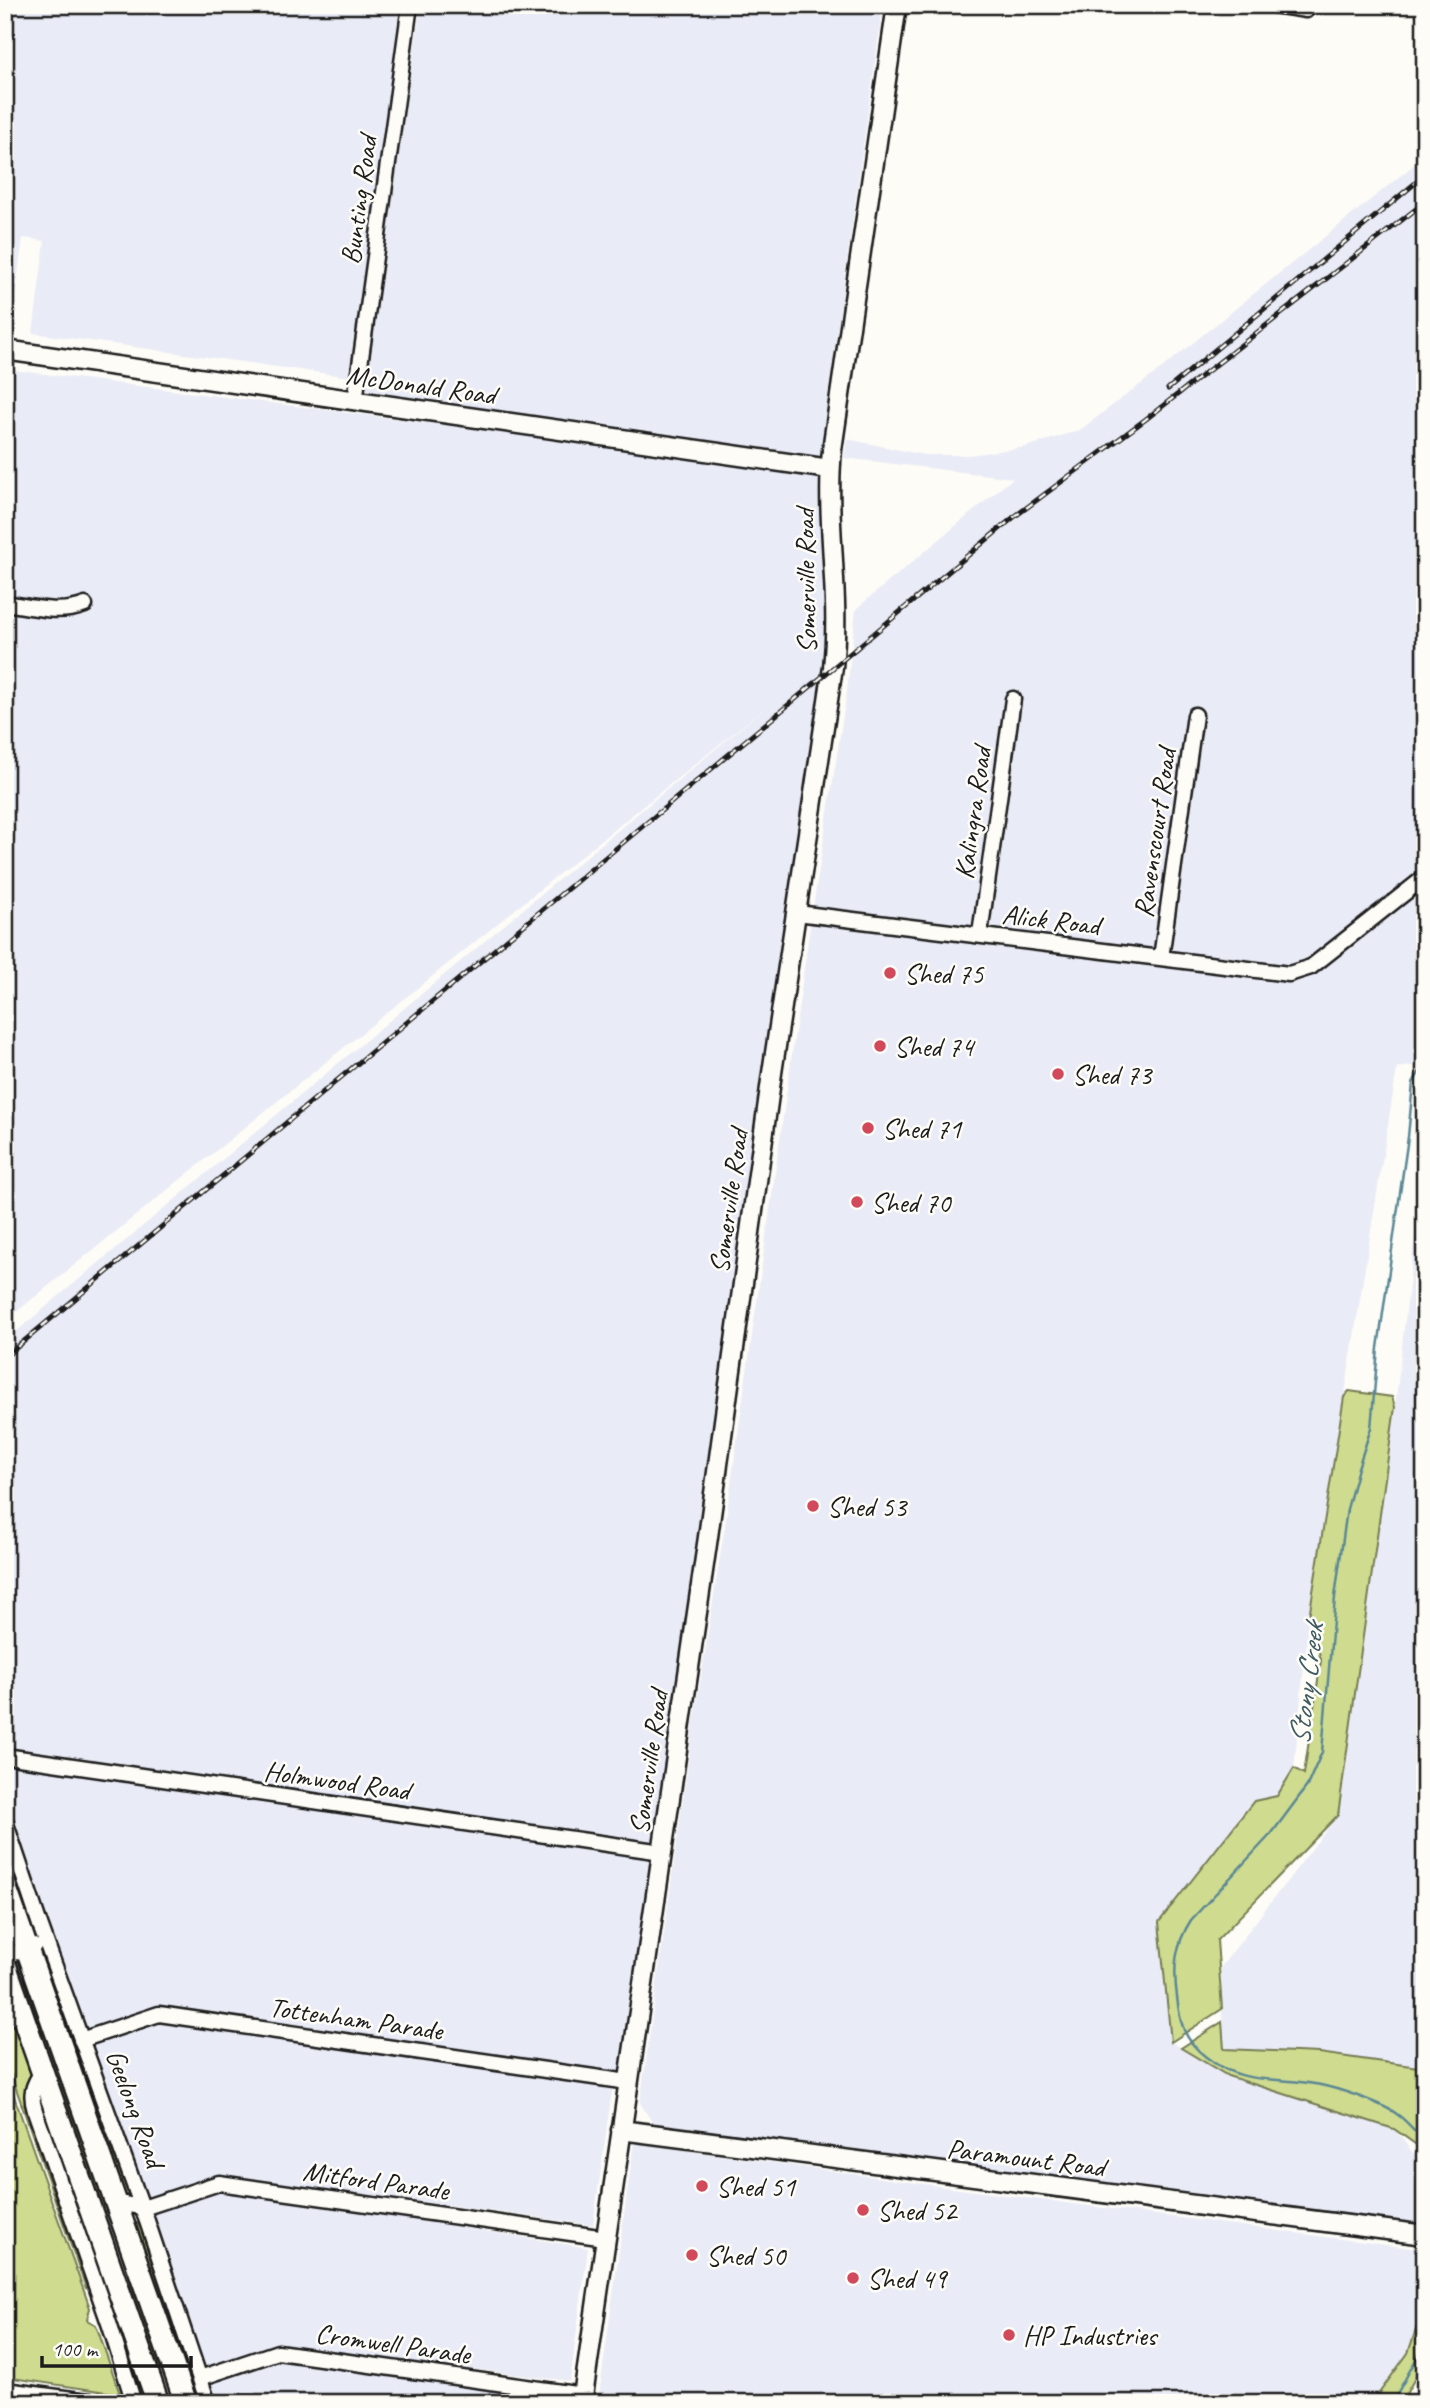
<svg xmlns="http://www.w3.org/2000/svg" width="1430" height="2408" font-family="Caveat,sans-serif">
<style>
.built{fill:#e9ebf6}
.green{fill:#cfdb8e;stroke:#767c55;stroke-width:2}
.lines{fill:none;stroke-linecap:round;stroke-linejoin:round}
.stream{stroke:#5b8895;stroke-width:2.5}
.minor-casing{stroke:#1c1c1c;stroke-width:19}
.major-casing{stroke:#1c1c1c;stroke-width:23}
.highway-casing{stroke:#1c1c1c;stroke-width:26}
.minor{stroke:#fdfcf7;stroke-width:14}
.major{stroke:#fdfcf7;stroke-width:18}
.highway{stroke:#fdfcf7;stroke-width:21}
.rail-casing{stroke:#1c1c1c;stroke-width:5}
.rail{stroke:#fdfcf7;stroke-width:2.5;stroke-dasharray:8;stroke-linecap:butt}
.poi-dot{fill:#d1495b;stroke:#fdfcf7;stroke-width:2.5}
.labels{text-anchor:middle;stroke-width:5;stroke-linejoin:round;paint-order:stroke}
.street-label{font-size:28px;fill:#1c1c1c;stroke:#fdfcf7}
.poi-label{font-size:28px;fill:#1c1c1c;stroke:#fdfcf7;text-anchor:start}
.water-label{font-size:30px;font-style:italic;fill:#415b63;stroke:#fdfcf7}
</style>
<rect width="100%" height="100%" fill="#fdfcf7"/>
<filter id="ink" filterUnits="userSpaceOnUse"><feTurbulence type="fractalNoise" baseFrequency=".0143" numOctaves="2"/><feDisplacementMap in="SourceGraphic" scale="14" xChannelSelector="R" yChannelSelector="G"/><feConvolveMatrix kernelMatrix="1 2 1 2 8 2 1 2 1" color-interpolation-filters="sRGB"/></filter>
<g filter="url(#ink)">
<path class="built" d="M5,5H400L350,377L33,333L45,241L23,238L10,332L5,331Z
M421,5H883L818,467L361,402Z
M1425,156V1064L1397,1068L1309,1617L1294,1768L1277,1796L1159,1922L1171,2042L1228,2076L1394,2129L1425,2168V2224L659,2124L651,2120L640,2103L694,1721L725,1526L810,927L847,691L856,609L1013,478L844,458L847,439L924,455H970L1026,447L1080,430L1157,372Z
M5,369L819,473L825,658L655,1844L5,1747V1341L772,702L5,1321Z
M1425,1147V2073L1418,2067L1319,2053L1223,2049L1221,1967L1338,1815L1395,1407Z
M5,1761L651,1853L621,2076L157,2007L88,2031L5,1802Z
M159,2019L613,2084L593,2225L216,2174L142,2202L90,2046Z
M634,2143L959,2189L1425,2250V2303L1408,2353L1372,2403H598Z
M222,2188L588,2248L570,2381L276,2346L206,2369L150,2211Z
M280,2357L570,2401V2403H217L208,2380Z"/>
<path class="green" d="M1349,1391L1392,1397L1395,1407L1338,1815L1217,1940L1222,2009L1171,2042L1159,1922L1254,1801L1277,1796L1294,1768L1304,1774L1321,1660L1309,1617L1344,1397Z
M49,1968L96,2092L92,2094L82,2078L45,1970Z
M29,1979L108,2212H104L96,2198L50,2068L39,2021L25,1980Z
M5,2014L19,2035L33,2072L25,2102L71,2232L72,2244L88,2287L86,2288L5,2057Z
M1222,2022L1224,2049L1319,2053L1418,2067L1425,2073V2151L1394,2129L1228,2076L1181,2048Z
M5,2071L90,2308L87,2320L96,2325L120,2394L5,2377Z
M39,2088L141,2381L137,2392L129,2371L130,2357L89,2238L81,2228L36,2097Z
M104,2113L126,2185L135,2199H129L122,2194L101,2132L100,2115Z
M137,2223C151,2239 154,2272 166,2292L161,2295L150,2273L135,2225Z
M115,2231L134,2279L145,2324L159,2366L156,2368Z
M1425,2303V2360L1401,2403H1372L1408,2353Z
M181,2338L202,2403H195L177,2351V2339Z"/>
<g class="lines">
<path class="stream" d="M1425,1069L1420,1071L1413,1083L1408,1137L1378,1348L1371,1428L1358,1468L1347,1509L1335,1597L1322,1752L1307,1786L1272,1833L1191,1920C1175,1945 1173,1967 1177,1997C1180,2024 1184,2040 1206,2057C1246,2089 1283,2074 1329,2087C1345,2091 1386,2105 1398,2115C1408,2122 1416,2133 1425,2141
M1392,2403L1425,2343"/>
<defs>
<path id="minor" d="M1274,5L1306,10
M355,401L410,5
M5,603C32,607 60,615 85,605
M797,913L1289,974L1311,967L1425,877
M980,934L1013,699
M1161,958L1195,715
M5,1756L662,1852
M5,1821L40,1925L147,2221L208,2403
M5,1956L34,1946
M5,2006L14,2016L25,2022
M81,2040L159,2014L628,2082
M43,2071C32,2085 30,2095 35,2111L110,2326L134,2403
M116,2202L143,2208L219,2183L606,2238
M200,2378L278,2352L583,2395
M5,2390L103,2403"/>
<path id="major" d="M5,350L830,469
M621,2130L1425,2235
M582,2403L708,1537L772,1073L833,667C841,595 825,522 832,450L897,5"/>
<path id="highway" d="M5,1886L186,2403
M5,1965L158,2403"/>
</defs>
<use href="#minor" class="minor-casing"/>
<use href="#major" class="major-casing"/>
<use href="#highway" class="highway-casing"/>
<use href="#minor" class="minor"/>
<use href="#major" class="major"/>
<use href="#highway" class="highway"/>
<defs>
<path id="rail" d="M1168,389L1425,175
M5,1357L1014,517L1146,419L1425,202"/>
</defs>
<use href="#rail" class="rail-casing"/>
<use href="#rail" class="rail"/>
</g>
</g>
<g class="poi-dot">
<circle cx="890" cy="973" r="7"/>
<circle cx="880" cy="1046" r="7"/>
<circle cx="1058" cy="1074" r="7"/>
<circle cx="868" cy="1128" r="7"/>
<circle cx="857" cy="1202" r="7"/>
<circle cx="813" cy="1506" r="7"/>
<circle cx="702" cy="2186" r="7"/>
<circle cx="863" cy="2210" r="7"/>
<circle cx="692" cy="2255" r="7"/>
<circle cx="853" cy="2278" r="7"/>
<circle cx="1009" cy="2335" r="7"/>
</g>
<g class="labels">
<g class="street-label">
<text transform="translate(358 200) rotate(-82)" y="10">Bunting Road</text>
<text transform="translate(421 384) rotate(8)" y="10">McDonald Road</text>
<text transform="translate(805 581) rotate(-91)" y="10">Somerville Road</text>
<text transform="translate(972 813) rotate(-82)" y="10">Kalingra Road</text>
<text transform="translate(1154 833) rotate(-82)" y="10">Ravenscourt Road</text>
<text transform="translate(1051 919) rotate(7)" y="10">Alick Road</text>
<text transform="translate(728 1201) rotate(-82)" y="10">Somerville Road</text>
<text transform="translate(648 1762) rotate(-82)" y="10">Somerville Road</text>
<text transform="translate(337 1780) rotate(8)" y="10">Holmwood Road</text>
<text transform="translate(356 2018) rotate(8)" y="10">Tottenham Parade</text>
<text transform="translate(136 2108) rotate(70)" y="10">Geelong Road</text>
<text transform="translate(1026 2157) rotate(7)" y="10">Paramount Road</text>
<text transform="translate(376 2180) rotate(8)" y="10">Mitford Parade</text>
<text transform="translate(393 2343) rotate(8)" y="10">Cromwell Parade</text>
</g>
<g class="poi-label">
<text x="904" y="983">Shed 75</text>
<text x="894" y="1056">Shed 74</text>
<text x="1072" y="1084">Shed 73</text>
<text x="882" y="1138">Shed 71</text>
<text x="871" y="1212">Shed 70</text>
<text x="827" y="1516">Shed 53</text>
<text x="716" y="2196">Shed 51</text>
<text x="877" y="2220">Shed 52</text>
<text x="706" y="2265">Shed 50</text>
<text x="867" y="2288">Shed 49</text>
<text x="1023" y="2345">HP Industries</text>
</g>
<g class="water-label">
<text transform="translate(1306 1684) rotate(-83)" y="10">Stony Creek</text>
</g>
</g>
<rect width="1430" height="2408" fill="none" stroke="#fdfcf7" stroke-width="28"/>
<rect x="14" y="14" width="1402" height="2380" fill="none" stroke="#1c1c1c" stroke-width="2.5" filter="url(#ink)"/>
<path d="M42 2356v10h149v-10" fill="none" stroke="#1c1c1c" stroke-width="3.5"/>
<text x="52" y="2356" font-size="21" fill="#1c1c1c" stroke="#fdfcf7" stroke-width="5" paint-order="stroke">100 m</text>
</svg>
